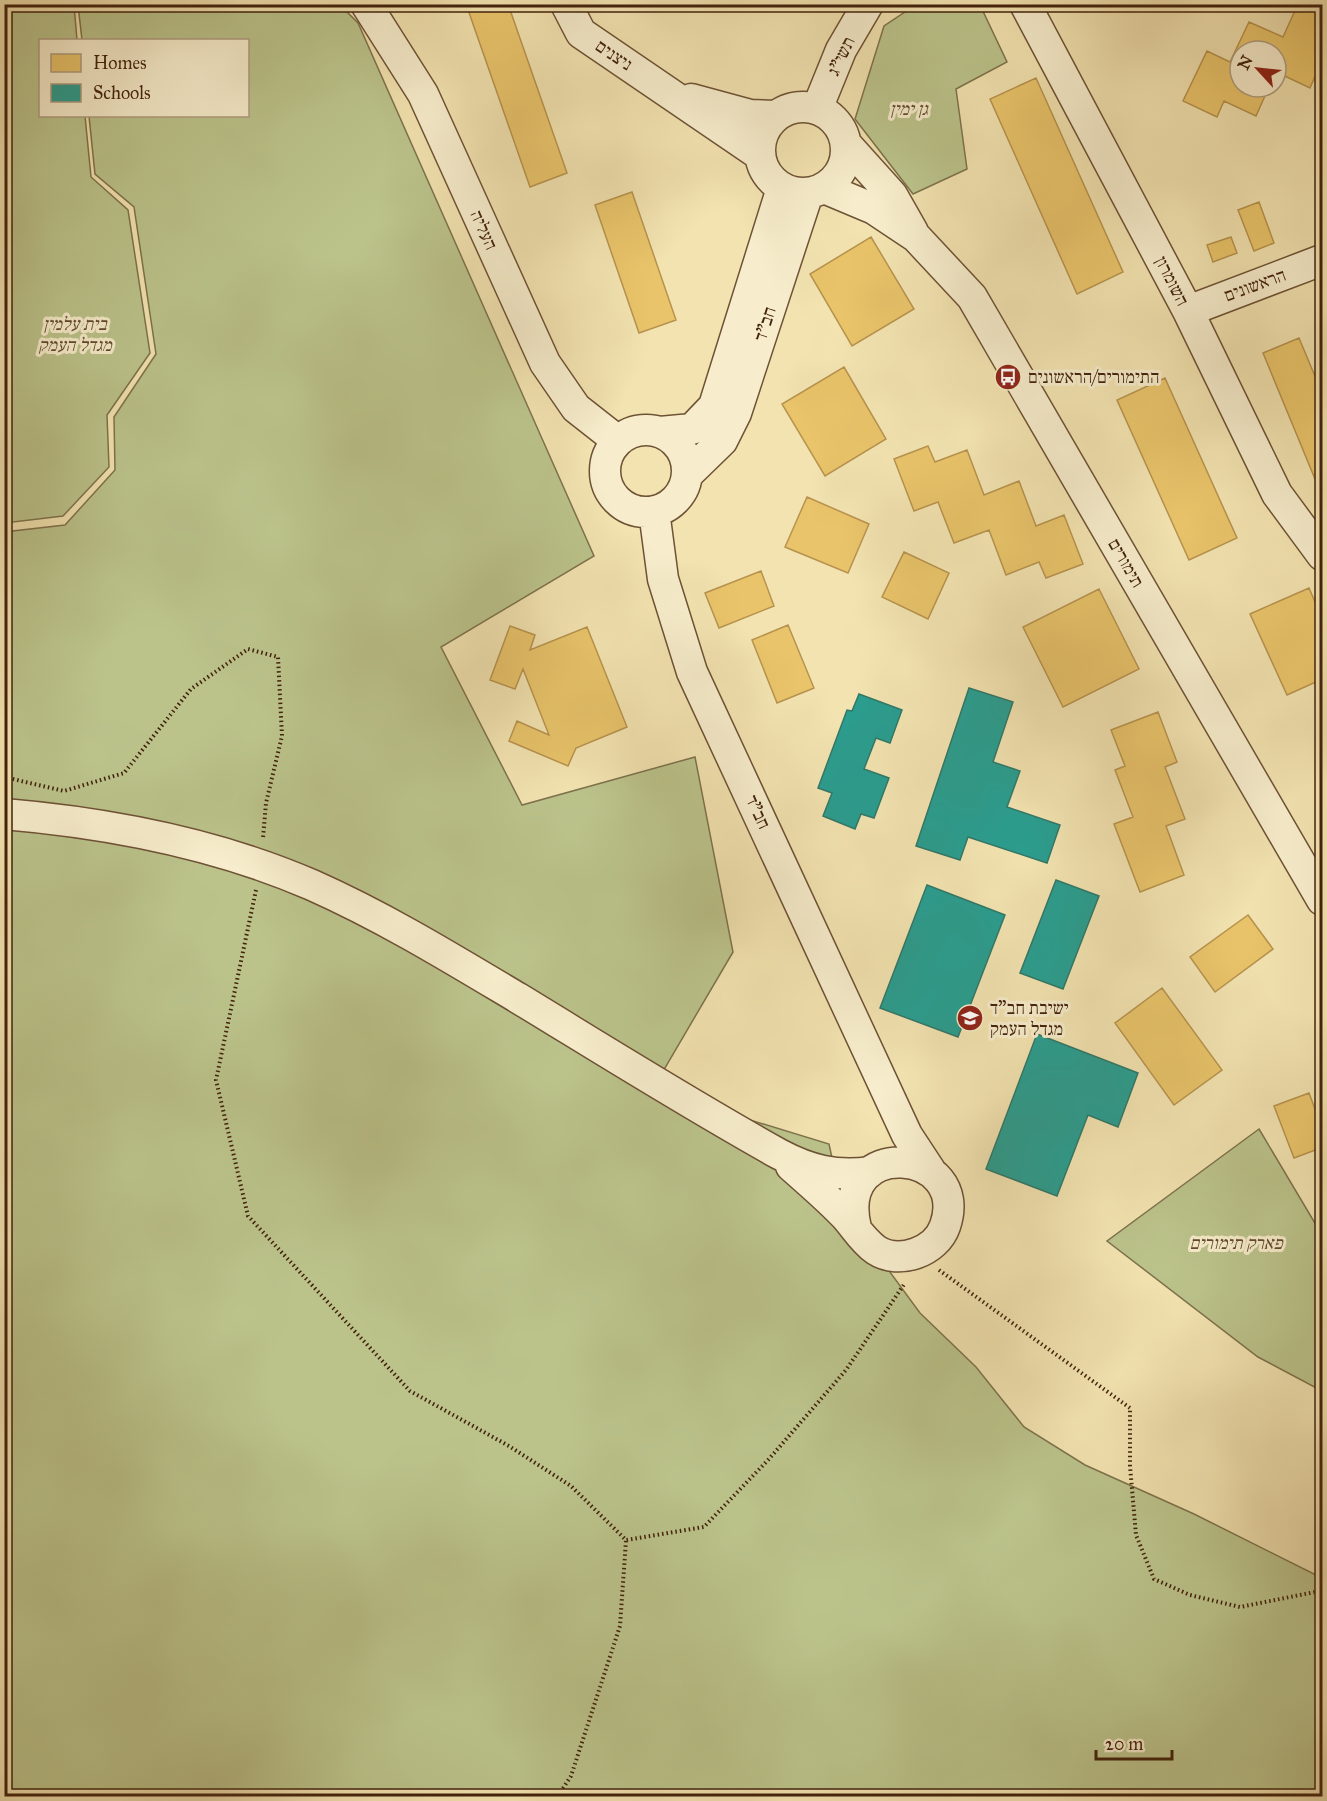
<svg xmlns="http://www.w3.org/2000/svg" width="1327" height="1801" font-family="'IM FELL Great Primer','Frank Ruhl Libre',serif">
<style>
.green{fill:#bbc38b;stroke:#7e724c;stroke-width:1.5}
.homes{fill:#e9c46a;stroke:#b7934e;stroke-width:1.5}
.schools{fill:#2a9d8f;stroke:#317868;stroke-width:1.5}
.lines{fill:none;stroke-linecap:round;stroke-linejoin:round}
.minor-casing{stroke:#6e5235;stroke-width:33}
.path{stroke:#42220c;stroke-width:4;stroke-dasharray:1.5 3;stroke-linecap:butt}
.minor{stroke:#f7edcc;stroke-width:30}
.labels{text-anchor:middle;stroke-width:6;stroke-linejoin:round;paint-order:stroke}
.street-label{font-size:18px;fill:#42220c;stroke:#f7edcc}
.park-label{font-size:18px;font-style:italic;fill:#604a2c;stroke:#f7edcc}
.poi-label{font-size:18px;fill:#42220c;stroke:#f7edcc;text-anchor:start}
</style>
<rect width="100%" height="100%" fill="#f2e3b0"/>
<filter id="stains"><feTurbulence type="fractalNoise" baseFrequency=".00333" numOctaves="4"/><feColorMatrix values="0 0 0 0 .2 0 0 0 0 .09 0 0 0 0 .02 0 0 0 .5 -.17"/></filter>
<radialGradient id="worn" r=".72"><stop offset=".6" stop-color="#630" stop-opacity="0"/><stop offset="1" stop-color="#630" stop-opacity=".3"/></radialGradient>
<path class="green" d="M917,4L980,5L1007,62L956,89L967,169L913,194L855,119L884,26Z
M4,5H74L77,40H40V116H85L91,177L128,210L150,353L107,415L109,467L63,516L5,523Z
M78,5H340L358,23L594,556L441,647L522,805L695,757L733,952L652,1090L829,1144L843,1208L920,1313L976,1367L1024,1427L1085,1465L1194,1514L1322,1578V1796H5L4,532L65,525L115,470L114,417L156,354L134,207L95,174L89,116H248V40H82Z
M1259,1129L1322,1235V1391L1258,1357L1107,1241Z"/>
<path class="homes" d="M466,4H508L567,173L530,187Z
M1298,4H1322V60L1310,88L1276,72V51H1240V87H1269L1256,116L1224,101L1217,117L1183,101L1207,51L1230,62L1249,22L1283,37Z
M1036,78L1123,272L1077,294L990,99Z
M632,192L676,320L639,333L595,205Z
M1259,202L1274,243L1254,251L1238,210Z
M871,237L914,309L852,346L810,274Z
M1231,237L1237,253L1213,262L1207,245Z
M1299,338L1322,393V496L1263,353Z
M844,367L886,439L825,476L782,404Z
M1165,378L1237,538L1189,560L1117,400Z
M928,446L935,462L967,450L984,495L1019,481L1036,526L1064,515L1083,564L1046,578L1039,562L1006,575L989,530L954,543L938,502L914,511L894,459Z
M807,497L869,524L848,573L785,547Z
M904,552L949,573L928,619L882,597Z
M761,571L774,606L719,628L705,593Z
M1309,588L1322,618V691L1318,681L1287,695L1250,614Z
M1099,589L1139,669L1063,707L1023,627Z
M788,625L814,688L777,703L752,640Z
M510,626L535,635L530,650L587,627L627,727L576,748L568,766L509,741L517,721L549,735L523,669L515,689L490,680Z
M1158,712L1177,762L1165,767L1185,819L1166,826L1184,875L1140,892L1114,824L1133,817L1115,770L1125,766L1111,730Z
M1248,915L1273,949L1215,992L1190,957Z
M1162,988L1222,1070L1174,1105L1115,1023Z
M1309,1093L1315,1109L1322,1106V1160L1318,1149L1294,1158L1274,1106Z"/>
<path class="schools" d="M969,688L1013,702L993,762L1020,771L1007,807L1060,825L1047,863L968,837L960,860L916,846Z
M859,694L902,710L890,743L876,738L864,769L889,778L874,818L861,814L855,829L823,816L832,793L818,788L847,710L852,711Z
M1056,880L1099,896L1063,989L1020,973Z
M927,885L1005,915L958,1037L880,1008Z
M1037,1034L1138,1073L1118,1127L1088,1115L1057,1196L986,1169Z"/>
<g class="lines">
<defs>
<path id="minor" d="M366,4L423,94L545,363L576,408L618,441
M566,4L581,33L760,155
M1025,4L1188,311L1277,494L1322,555
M691,99L750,115L776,116
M760 150a43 43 0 1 1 86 0a43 43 0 1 1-86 0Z
M817,109L841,50L868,4
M847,145L892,195L913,232
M824,188L874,209L916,237L972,297L1322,900
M1188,311L1322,260
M605 471a41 41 0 1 1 82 0a41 41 0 1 1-82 0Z
M660,432L692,429L714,406L782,188
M687,475L722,441L736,413L808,193
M654,511L663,579L692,672L907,1135L930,1170
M4,814C110,823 215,843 312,885C384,917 451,958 518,998C605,1051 691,1105 779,1154C809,1170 836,1177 870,1172
M791,1166C810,1183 828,1198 845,1216C855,1227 863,1241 876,1250C899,1265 936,1252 945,1226C972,1148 833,1134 856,1228"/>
</defs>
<use href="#minor" class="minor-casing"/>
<path class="path" d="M4,777L64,791L124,773L191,689L248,649L278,657L282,736L266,803L263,838
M256,890L216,1080L248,1216L410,1391L509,1446L571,1486L626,1540L704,1527L769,1459L846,1370L905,1283
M939,1270L1130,1408V1466L1136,1535L1154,1579L1190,1595L1240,1607L1315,1592L1322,1586
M558,1796L571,1776L620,1626L626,1540"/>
<use href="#minor" class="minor"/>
</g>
<defs>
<symbol id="bus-disc" viewBox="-11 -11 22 22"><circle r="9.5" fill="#8f2418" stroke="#f7edcc"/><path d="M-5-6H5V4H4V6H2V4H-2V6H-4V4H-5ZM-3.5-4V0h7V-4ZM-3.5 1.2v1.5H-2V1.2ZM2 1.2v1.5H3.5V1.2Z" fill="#fff"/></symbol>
<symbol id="school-disc" viewBox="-11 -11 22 22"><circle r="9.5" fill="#8f2418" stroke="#f7edcc"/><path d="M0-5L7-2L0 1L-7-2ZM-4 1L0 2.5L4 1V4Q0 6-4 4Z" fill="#fff"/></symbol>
</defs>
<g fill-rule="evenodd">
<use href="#bus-disc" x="993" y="362" width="30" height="30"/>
<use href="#school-disc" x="955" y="1003" width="30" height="30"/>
</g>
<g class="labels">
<g class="street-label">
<text transform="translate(614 55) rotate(34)" y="6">ניצנים</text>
<text transform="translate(841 56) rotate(-64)" y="6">תשי"ג</text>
<text transform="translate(484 230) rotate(66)" y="6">העליה</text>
<text transform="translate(1172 281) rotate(63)" y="6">השומרון</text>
<text transform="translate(1255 285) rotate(-20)" y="6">הראשונים</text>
<text transform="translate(765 324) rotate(-72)" y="6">חב"ד</text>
<text transform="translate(1126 563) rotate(60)" y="6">תימורים</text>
<text transform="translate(758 812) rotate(65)" y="6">חב"ד</text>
</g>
<g class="park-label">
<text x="909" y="115">גן ימין</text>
<text x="75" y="330">בית עלמין<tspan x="75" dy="21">מגדל העמק</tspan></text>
<text x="1236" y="1249">פארק תימורים</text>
</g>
<g class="poi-label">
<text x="1028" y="383">התימורים/הראשונים</text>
<text x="990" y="1014">ישיבת חב"ד<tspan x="990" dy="21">מגדל העמק</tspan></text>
</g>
</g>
<rect width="1327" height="1801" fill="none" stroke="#f2e3b0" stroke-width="24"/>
<rect x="6" y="6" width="1315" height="1789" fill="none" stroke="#42220c" stroke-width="3"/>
<rect x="12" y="12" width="1303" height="1777" fill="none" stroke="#42220c" stroke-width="1.5"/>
<rect x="39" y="39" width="210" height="78" fill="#f7edcc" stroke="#af9c7f" stroke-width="1.5"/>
<rect x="51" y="54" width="30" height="18" fill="#e9c46a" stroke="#af9c7f" stroke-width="1.5"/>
<text x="93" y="69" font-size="18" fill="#42220c">Homes</text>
<rect x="51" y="84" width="30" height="18" fill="#2a9d8f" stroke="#af9c7f" stroke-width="1.5"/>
<text x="93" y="99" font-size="18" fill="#42220c">Schools</text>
<g transform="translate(1258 69) rotate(297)"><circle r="28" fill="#f7edcc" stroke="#af9c7f" stroke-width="1.5"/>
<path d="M0-4.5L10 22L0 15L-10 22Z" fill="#8f2418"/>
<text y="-9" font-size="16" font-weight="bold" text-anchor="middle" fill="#42220c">N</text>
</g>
<path d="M1096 1750v9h76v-9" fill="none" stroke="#42220c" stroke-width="3"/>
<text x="1105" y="1750" font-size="18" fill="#42220c" stroke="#f7edcc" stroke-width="4.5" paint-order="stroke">20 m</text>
<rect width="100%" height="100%" filter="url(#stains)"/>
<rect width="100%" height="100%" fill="url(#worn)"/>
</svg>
